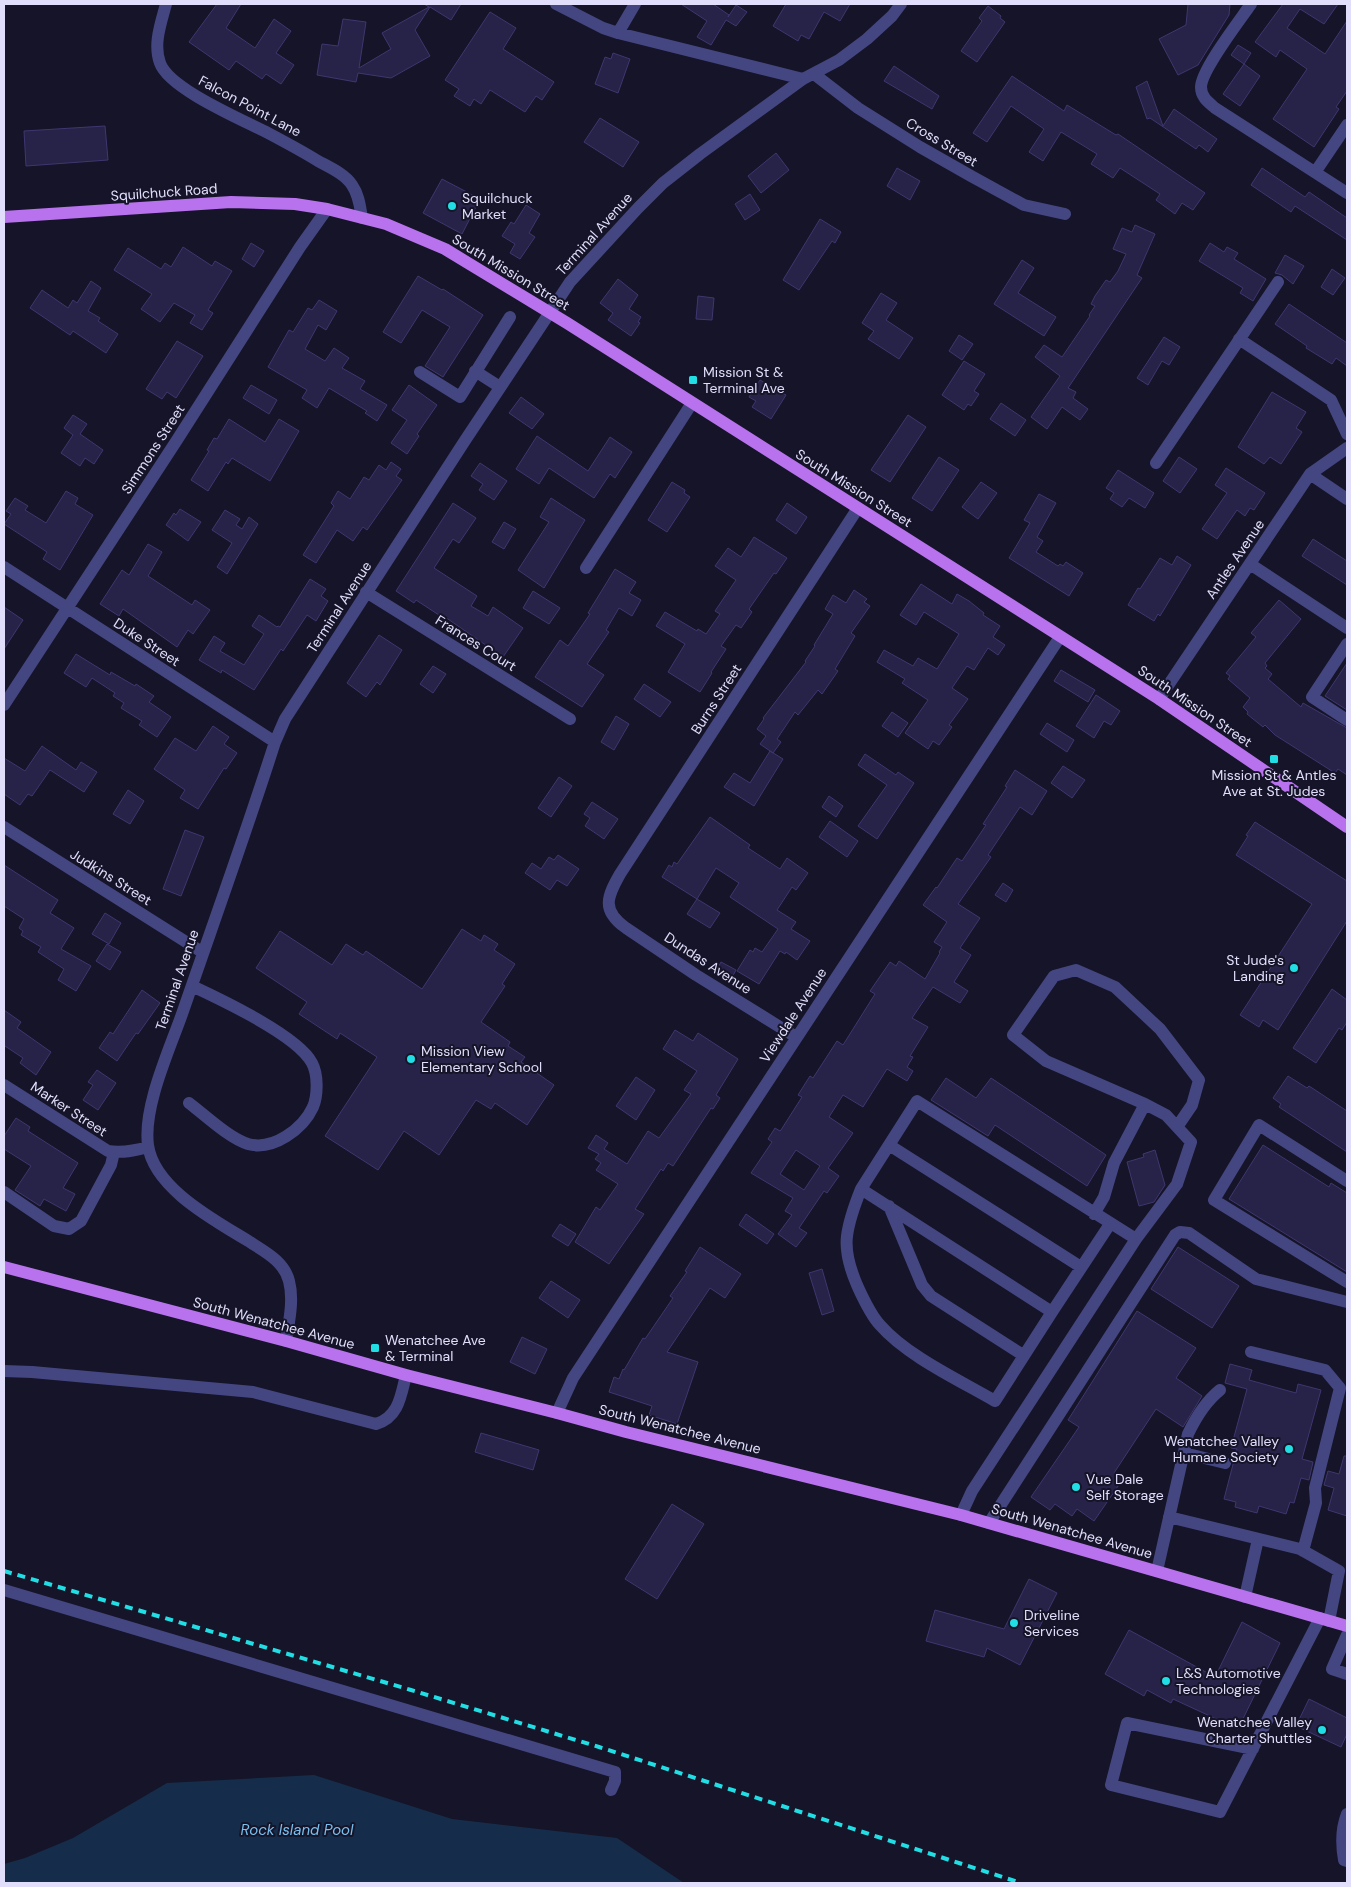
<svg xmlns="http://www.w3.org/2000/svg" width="1351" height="1887" font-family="'DM Sans',sans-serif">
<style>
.water{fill:#152d4a}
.building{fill:#272247;stroke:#3e3770;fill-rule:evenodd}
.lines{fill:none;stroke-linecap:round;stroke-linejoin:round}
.minor{stroke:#444681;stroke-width:12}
.major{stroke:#b872ee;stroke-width:12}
.rail{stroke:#21dee5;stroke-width:4;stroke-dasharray:8 6;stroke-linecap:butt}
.poi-dot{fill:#21dee5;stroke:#161428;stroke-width:2}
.labels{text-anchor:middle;stroke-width:4;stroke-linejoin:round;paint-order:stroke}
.street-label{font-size:14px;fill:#e0defb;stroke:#161428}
.poi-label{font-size:14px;fill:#e0defb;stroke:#161428;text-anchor:start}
.water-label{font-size:15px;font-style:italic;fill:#78c0ef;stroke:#161428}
</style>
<rect width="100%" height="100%" fill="#161428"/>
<path class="water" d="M314,1775L452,1819L617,1838L684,1883H4V1864L25,1858L73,1838L167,1783Z"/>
<path class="building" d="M217,4H241L226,28L255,48L274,19L291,31L276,53L294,65L281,84L266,74L262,79L236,61L229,70L189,42Z
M424,4H461L451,20L430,7L415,30L430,56L391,78L358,73L356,82L317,75L322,44L338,46L343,19L366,22L359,68L391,49L382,33L429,7Z
M681,4H713L729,15L728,17L736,5L747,12L736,26L726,20L711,45L697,37L707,21Z
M786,4H850L840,21L824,12L809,39L801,35L798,41L773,26Z
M1188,4H1230L1229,15L1198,65L1178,75L1159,39L1186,25Z
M1283,4H1338L1324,24L1300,9L1287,28L1325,54L1347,21V91L1336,107L1339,109L1314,147L1273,119L1307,69L1280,50L1276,57L1255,42Z
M988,6L1001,16L1000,18L1005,22L977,62L961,51L982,21L979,18Z
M490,12L516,28L503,49L554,82L542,100L536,96L525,112L490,90L481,104L474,99L470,106L454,96L459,89L445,80Z
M1238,45L1251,53L1244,64L1231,55Z
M613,53L630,59L618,93L595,84L605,57L611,59Z
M1244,64L1260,76L1240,106L1223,94Z
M894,66L939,96L932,109L884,81Z
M1012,76L1064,111L1067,105L1116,135L1118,134L1205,193L1193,210L1182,203L1175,214L1156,200L1160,194L1120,168L1113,178L1091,164L1097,154L1061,132L1043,161L1029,152L1044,129L1011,106L987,142L973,133Z
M1147,81L1163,126L1174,109L1217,139L1208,152L1199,145L1196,149L1150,118L1147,119L1136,87Z
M600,118L639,142L623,167L584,142Z
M105,126L108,160L26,166L24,131Z
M776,153L789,170L761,193L748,176Z
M897,168L920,181L910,200L887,186Z
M1262,168L1305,197L1309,192L1347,218V240L1295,206L1291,212L1251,185Z
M442,179L480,199L462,234L423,213Z
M750,194L760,210L745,220L735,204Z
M526,205L540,214L529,233L535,237L520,259L510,253L515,244L502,236L511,222L514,224Z
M820,219L841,232L835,243L832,241L799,290L783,280Z
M1135,225L1155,234L1137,275L1142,278L1068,388L1076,392L1073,398L1088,409L1080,420L1062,407L1047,429L1031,417L1060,376L1035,357L1044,345L1062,357L1090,316L1089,315L1095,306L1091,304L1095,296L1106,280L1110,282L1118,271L1126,254L1113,249L1122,228L1132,232Z
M251,243L264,251L254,267L242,259Z
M1210,243L1224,252L1227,247L1238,253L1234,259L1266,279L1253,301L1240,293L1243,288L1199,261Z
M183,247L212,266L215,261L232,271L208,310L213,313L202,330L190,323L195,315L174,303L160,322L141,309L152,294L114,270L128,248L161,269L165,263L171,267Z
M1285,255L1304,266L1293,284L1282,275L1275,273Z
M1022,260L1034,268L1018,293L1056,317L1044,336L994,304Z
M1332,269L1345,278L1333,295L1321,287Z
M418,276L442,290L443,289L483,315L443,377L425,366L450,327L422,310L401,343L383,332Z
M618,279L638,295L629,309L641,317L638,322L640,323L631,336L608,320L613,313L600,303Z
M91,281L101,288L88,311L100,318L98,321L118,334L106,353L73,331L70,335L30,308L42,290L68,308L73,300L77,303Z
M881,293L897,303L886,320L913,338L899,359L868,339L874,331L862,323Z
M698,296L714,298L712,320L696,319Z
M319,300L337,311L326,330L318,325L305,349L325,361L334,348L349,358L342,368L365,381L360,389L387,405L377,421L365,413L367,411L329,388L317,408L302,398L307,390L268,367L289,330L293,332L308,308L312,310Z
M1289,304L1347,343V366L1336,358L1332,364L1306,348L1307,346L1275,324Z
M959,335L973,344L962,360L949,351Z
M1164,337L1180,347L1169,365L1162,361L1148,385L1137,378Z
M177,341L203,356L176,398L167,392L162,399L146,389Z
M964,361L985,374L974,391L979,394L971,406L968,404L964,410L942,395Z
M760,380L786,395L771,419L752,407L756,401L749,397Z
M251,385L277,400L269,414L243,398Z
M409,385L437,405L417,434L419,436L407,454L391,443L407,420L392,410Z
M1272,392L1306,412L1296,428L1302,432L1281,464L1270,457L1264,464L1238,447Z
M521,397L544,414L532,429L509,413Z
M1001,403L1026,420L1015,436L990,419Z
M73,415L87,424L80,434L103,450L94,464L85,458L80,466L61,453L73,435L64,428Z
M908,415L926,427L890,482L871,470Z
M229,419L265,442L279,419L299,431L270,481L232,458L228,464L226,462L208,491L191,480L209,451L207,450L214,438L217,439Z
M537,436L588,471L610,437L632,452L615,478L610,474L594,498L549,468L539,484L516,469Z
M939,457L959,470L932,511L912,498Z
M1179,457L1197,469L1180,493L1163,481Z
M391,462L401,469L396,476L402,480L367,530L363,527L353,541L337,530L316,563L303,555L334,506L331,503L338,491L350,499L364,477L369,480L379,465L386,470Z
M480,463L507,481L494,500L479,490L483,484L471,476Z
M1226,468L1265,493L1254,510L1250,508L1245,516L1237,510L1217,539L1202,529L1227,493L1215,485Z
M1118,470L1154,493L1145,508L1129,498L1122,507L1110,499L1114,493L1106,488Z
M672,482L685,490L684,493L690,497L667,532L648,520Z
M981,482L997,493L978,519L962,507Z
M66,491L78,498L75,504L93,515L60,570L43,559L47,552L4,524L11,514L6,511L15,498L28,506L25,510L46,523Z
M1039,494L1056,503L1037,537L1043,541L1036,552L1058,566L1060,564L1063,566L1066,562L1083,573L1069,596L1009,558L1030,523L1024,520Z
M551,498L585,520L544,588L518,570L549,522L540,517Z
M453,503L476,518L459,543L453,539L434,568L477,596L471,606L488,616L493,607L523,628L503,657L445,617V619L416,600L414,603L396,591Z
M787,503L807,517L796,534L776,520Z
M180,509L201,522L188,541L166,525L174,513L176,515Z
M225,510L240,519L236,525L242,529L249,517L258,524L227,574L217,567L232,543L212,530Z
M504,522L516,529L504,549L492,542Z
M754,537L787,558L776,574L774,573L749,609L752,612L741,628L736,625L721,646L726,649L711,672L712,673L700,692L668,672L685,644L656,626L665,612L697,631L698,629L706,634L720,614L715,611L736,580L715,566L728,548L741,557Z
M1313,539L1347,561V585L1302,556Z
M148,544L162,552L148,576L192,605L195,600L210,610L193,634L188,630L177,647L123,609L119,616L100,604L122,570L129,575Z
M1177,556L1191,565L1160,616L1158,614L1154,621L1128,605L1138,588L1140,589L1160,558L1172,565Z
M615,569L636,582L629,593L641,600L632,616L619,608L606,630L609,632L587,664L604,675L582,707L535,677L560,640L568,646L590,614L588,613Z
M310,579L326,589L321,596L328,601L316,621L307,615L283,651L281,649L254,690L222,670L221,673L199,660L214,636L225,643L220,651L244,665L264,634L252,626L259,615L277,627L278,626L280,627Z
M921,584L952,604L957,594L969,601L984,613L983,615L1000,626L993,637L1005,645L998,655L988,648L974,670L967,666L952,688L968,699L949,725L952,727L939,745L933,741L928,749L905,733L928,700L902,683L905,679L877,662L884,650L913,666L918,658L937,669L959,634L924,612L916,625L900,615Z
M854,590L867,599L864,602L870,606L851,633L855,636L835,669L838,671L822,694L818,690L798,715L795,712L777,739L781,742L773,753L760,744L766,736L757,729L764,719L763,718L806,662L805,661L815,646L814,645L833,614L825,609L833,595L846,603Z
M533,591L560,608L549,624L523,608Z
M1279,600L1301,619L1265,663L1267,666L1265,668L1272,674L1268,679L1301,707L1303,703L1347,728V775L1338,769L1335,773L1275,735L1265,725L1263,727L1247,714L1248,712L1243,707L1250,698L1228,679L1230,676L1226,673L1256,637L1251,633Z
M4,607L23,620L4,649Z
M379,635L402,650L380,685L377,682L366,697L347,683Z
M76,654L110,675L111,672L135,686L136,684L154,696L149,702L171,717L157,737L139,725L142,721L121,708L124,703L113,696L115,693L92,678L86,687L64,673Z
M1347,663V710L1325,696Z
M433,666L446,674L433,693L420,684Z
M1061,670L1095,690L1088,702L1054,681Z
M644,684L671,702L660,717L634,699Z
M1096,695L1120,711L1111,725L1104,721L1094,738L1076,726Z
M892,712L908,723L898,737L882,726Z
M616,716L629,724L614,750L601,742Z
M1047,723L1074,740L1067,752L1040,734Z
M213,726L229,737L224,744L237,753L226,769L224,768L198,809L180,798L185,790L154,769L175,738L196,751Z
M42,746L76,770L81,762L97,772L84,792L50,770L32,796L28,794L20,805L4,794V758L25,771Z
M770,751L783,759L754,806L724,787L734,773L750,783Z
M865,754L896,775L898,772L914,783L877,839L858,826L887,785L858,765Z
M1063,766L1085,780L1072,798L1051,783Z
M1015,770L1047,791L1032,815L1020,807L988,855L991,857L958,904L980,918L960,948L971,955L954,982L968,991L960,1003L933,987L912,1018L928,1027L910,1056L913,1057L907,1067L913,1071L907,1081L887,1069L863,1107L843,1095L829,1117L853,1133L828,1168L839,1176L827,1193L824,1191L799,1228L807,1233L796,1247L778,1234L792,1215L785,1211L793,1198L751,1173L772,1142L768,1139L775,1128L780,1131L781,1130L802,1097L798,1095L810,1076L813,1078L837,1041L843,1045L875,994L870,991L890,962L896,966L899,961L925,979L940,953L939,952L942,947L934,942L947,922L923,905L936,887L937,888L957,858L962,861L986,825L983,824L1007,787L1005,786ZM796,1150L820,1166L804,1190L780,1174Z
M559,777L572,786L551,817L538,808Z
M128,790L144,801L130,824L113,814Z
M829,796L843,806L836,817L822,807Z
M592,802L618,819L604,839L585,826L590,818L584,814Z
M710,817L750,845L748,848L780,869L787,858L808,873L796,890L792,887L777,910L796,922L791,929L810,941L797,960L786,952L785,954L780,951L759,984L737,971L750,950L753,952L755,948L762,952L778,929L730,897L739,883L716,868L697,899L662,877L669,865L672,867L674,862L677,864Z
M830,821L858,841L847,857L819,837Z
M1255,822L1347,881V921L1278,1030L1263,1020L1259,1027L1240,1015L1312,904L1236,855L1248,836L1246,835Z
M185,830L204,837L181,896L163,889Z
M558,855L579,869L567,886L557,880L550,890L525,873L532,863L541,869L549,857L554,860Z
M4,865L58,900L50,913L74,928L61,949L91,966L76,991L58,980L64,969L38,952L41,947L21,935L23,931L19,928L24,919L4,906Z
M1003,883L1013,890L1006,902L995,895Z
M697,899L720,913L710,928L687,914Z
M105,913L121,923L109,944L92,934Z
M462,929L481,941L484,935L498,944L494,950L515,964L502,984L505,986L481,1022L510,1042L508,1046L525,1057L521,1062L554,1085L527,1125L495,1103L491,1109L476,1100L439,1155L404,1131L378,1170L325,1136L377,1057L340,1033L337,1039L299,1014L307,1002L256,968L280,931L332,965L346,944L363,955L366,951L422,989Z
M107,944L121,952L110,970L96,961Z
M721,962L736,970L730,981L715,973Z
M1332,989L1347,1000V1022L1342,1030L1339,1028L1316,1063L1293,1048Z
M142,990L160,1003L138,1034L136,1033L117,1061L99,1048L110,1032L113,1034Z
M4,1010L21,1022L17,1028L51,1052L36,1075L20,1063L23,1058L5,1046L4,1048Z
M675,1030L693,1041L698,1033L738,1059L716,1095L720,1098L713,1109L711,1108L673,1166L668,1163L663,1171L661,1169L635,1209L644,1214L609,1264L575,1242L596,1207L600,1210L618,1184L596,1170L601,1163L595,1159L599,1154L588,1148L596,1135L608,1143L604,1149L627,1164L648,1131L659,1138L691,1094L684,1090L697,1071L663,1049Z
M97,1070L116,1083L98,1110L83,1100L93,1085L88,1082Z
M1288,1076L1307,1088L1309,1086L1347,1111V1152L1279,1107L1281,1104L1273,1098Z
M636,1077L655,1090L636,1120L616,1106Z
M946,1078L976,1098L991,1078L1106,1155L1087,1186L995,1125L988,1136L931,1100Z
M16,1118L30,1127L28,1131L78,1163L63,1188L75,1194L66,1211L44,1199L40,1206L15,1190L31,1166L4,1149V1136Z
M1263,1145L1329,1187L1331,1183L1347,1193V1272L1229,1199Z
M1155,1150L1165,1185L1154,1202L1139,1206L1127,1162L1144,1157L1143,1154Z
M746,1214L774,1234L767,1244L739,1225Z
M560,1224L576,1234L568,1246L552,1236Z
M700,1247L741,1274L725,1298L710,1288L667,1352L698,1362L677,1424L649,1415L652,1406L609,1392L614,1377L619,1379L623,1369L624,1370L643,1338L645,1339L673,1298L670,1296L687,1272L685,1271Z
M1178,1247L1239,1286L1212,1328L1151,1289Z
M822,1269L834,1311L822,1315L809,1273Z
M551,1281L580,1300L568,1318L539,1298Z
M1137,1311L1196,1348L1176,1378L1202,1396L1183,1427L1156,1409L1114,1473L1123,1479L1094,1521L1077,1509L1072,1516L1055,1504L1050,1510L1031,1497L1079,1427L1068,1420Z
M522,1337L547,1349L535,1374L510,1362Z
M1230,1364L1252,1370L1249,1380L1296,1393L1298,1384L1321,1390L1302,1459L1313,1462L1309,1480L1301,1478L1294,1503L1290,1502L1286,1514L1259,1506L1257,1513L1235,1507L1236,1502L1224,1499L1237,1449L1231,1448L1247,1389L1225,1383Z
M481,1433L539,1450L533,1470L475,1452Z
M1344,1456H1347V1516L1328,1510L1334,1488L1324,1485L1328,1471L1339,1474Z
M672,1504L704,1524L657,1599L625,1579Z
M1029,1579L1057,1593L1020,1665L987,1648L984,1657L926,1641L935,1610L1004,1629Z
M1242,1622L1280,1643L1238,1729L1173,1699L1171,1703L1147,1690L1144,1696L1105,1674L1129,1630L1215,1677Z
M1309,1699L1347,1718V1734L1341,1747L1296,1726Z"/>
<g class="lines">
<path class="minor" d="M166,4C161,23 153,44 160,63C169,89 243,120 268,133C285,142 302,151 318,161C329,167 345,174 352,185C359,195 360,207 362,218
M556,4L603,28L618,33L803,79
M1251,4C1240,20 1201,70 1201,87C1201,97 1208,102 1215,108L1347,193
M618,33L635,4
M814,74L858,108L920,147L971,176L1024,205L1065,214
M1316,171L1347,125
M1239,339L1331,400L1347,434
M475,371L500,387
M420,372L460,397L510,317
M1156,463L1278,282
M1310,474L1347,499
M1250,564L1347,628
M4,567L275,742
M586,568L692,403
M366,592L570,719
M1347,644L1312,697L1347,720
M1159,699L1310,474L1347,448
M4,705L177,440L300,247L327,209
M4,827L202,952
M796,1037L696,975L626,928C601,910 607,897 620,874L858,508
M4,1085L108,1151C123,1153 134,1151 148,1147
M189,1103C206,1116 229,1138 248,1144C273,1151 303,1129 313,1107C318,1095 318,1074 312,1063C298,1036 220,999 192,986
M1145,1104L1046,1061L1013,1035L1054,976L1076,970L1115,987L1160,1029L1199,1080L1192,1105L1177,1127
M889,1145L1081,1267
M1347,1181L1259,1125L1214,1200L1347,1282
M861,1189C855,1204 849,1220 847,1236C845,1252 851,1271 857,1285C863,1298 870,1314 880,1325C907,1356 959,1380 995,1401L1052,1312
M4,1192L54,1226L69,1229L81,1221L111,1165L114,1152
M889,1206L922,1285L931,1296L1023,1355
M1094,1214L1104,1197L1114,1163L1145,1104L1166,1115L1191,1142L1177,1184L1136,1239
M286,1341C289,1321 294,1300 289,1281C284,1261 265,1252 250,1242C216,1221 154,1189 148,1145C143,1107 169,1051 182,1014C213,924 246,833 275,742L285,719L464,442L570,282L638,208L663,183L700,154L803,79L839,60L867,39L892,16L901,4
M1251,1352L1325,1370L1340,1388L1315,1488L1316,1503L1303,1551
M4,1371L32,1372L253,1392L376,1424C399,1417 401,1395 406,1375
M557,1413L573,1378L1060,637
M1184,1453L1225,1463
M961,1515L972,1491L1136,1239L917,1101L861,1189L1052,1312L1110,1224
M1169,1517L1300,1549L1339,1571L1329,1621
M989,1523L1175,1235L1180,1232L1189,1233L1256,1279L1347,1302
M1157,1571L1188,1434C1196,1417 1205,1402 1220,1390
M4,1590L615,1772V1781L611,1790
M1245,1597L1258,1539
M1347,1635L1332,1669L1347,1674
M1253,1749L1127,1723L1111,1785L1220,1812L1320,1618
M1347,1814C1341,1829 1341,1843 1344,1860L1347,1861"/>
<path class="major" d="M4,217L231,202L295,204L327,209L386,224L445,249L567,323L1159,699L1347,827
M4,1267L286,1341L406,1375L557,1413L626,1432L961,1515L1347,1626"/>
<path class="rail" d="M4,1571L411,1690L599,1747L1021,1883"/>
</g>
<g class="poi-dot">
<circle cx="452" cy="206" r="5"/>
<rect x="688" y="375" width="10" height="10" rx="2.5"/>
<rect x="1269" y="754" width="10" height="10" rx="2.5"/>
<circle cx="1294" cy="968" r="5"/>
<circle cx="411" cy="1059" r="5"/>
<rect x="370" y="1343" width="10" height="10" rx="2.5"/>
<circle cx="1289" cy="1449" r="5"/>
<circle cx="1076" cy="1487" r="5"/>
<circle cx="1014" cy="1623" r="5"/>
<circle cx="1166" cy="1681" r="5"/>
<circle cx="1322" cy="1730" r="5"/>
</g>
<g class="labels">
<g class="street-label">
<text transform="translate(250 106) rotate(28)" y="5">Falcon Point Lane</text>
<text transform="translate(942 142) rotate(31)" y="5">Cross Street</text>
<text transform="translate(164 192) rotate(-4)" y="5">Squilchuck Road</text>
<text transform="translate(594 234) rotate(-48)" y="5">Terminal Avenue</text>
<text transform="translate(511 272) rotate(31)" y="5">South Mission Street</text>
<text transform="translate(153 449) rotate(-57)" y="5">Simmons Street</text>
<text transform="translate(854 488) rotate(32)" y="5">South Mission Street</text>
<text transform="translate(1235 559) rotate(-56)" y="5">Antles Avenue</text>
<text transform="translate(339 607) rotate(-57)" y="5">Terminal Avenue</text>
<text transform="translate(147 642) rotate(33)" y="5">Duke Street</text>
<text transform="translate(476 643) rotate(32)" y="5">Frances Court</text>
<text transform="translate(716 699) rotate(-57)" y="5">Burns Street</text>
<text transform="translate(1195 706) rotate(34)" y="5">South Mission Street</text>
<text transform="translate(111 877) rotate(32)" y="5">Judkins Street</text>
<text transform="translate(708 963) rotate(33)" y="5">Dundas Avenue</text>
<text transform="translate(177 980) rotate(-71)" y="5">Terminal Avenue</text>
<text transform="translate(793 1015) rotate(-57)" y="5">Viewdale Avenue</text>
<text transform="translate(69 1109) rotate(33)" y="5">Marker Street</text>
<text transform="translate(274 1323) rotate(15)" y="5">South Wenatchee Avenue</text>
<text transform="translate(680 1429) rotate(14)" y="5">South Wenatchee Avenue</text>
<text transform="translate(1072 1531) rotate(16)" y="5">South Wenatchee Avenue</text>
</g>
<g class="poi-label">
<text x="462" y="203">Squilchuck<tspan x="462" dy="16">Market</tspan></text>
<text x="703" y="377">Mission St &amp;<tspan x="703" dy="16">Terminal Ave</tspan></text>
<text x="1274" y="780" text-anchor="middle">Mission St &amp; Antles<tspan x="1274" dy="16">Ave at St. Judes</tspan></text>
<text x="1284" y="965" text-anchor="end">St Jude's<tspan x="1284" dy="16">Landing</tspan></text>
<text x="421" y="1056">Mission View<tspan x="421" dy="16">Elementary School</tspan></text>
<text x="385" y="1345">Wenatchee Ave<tspan x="385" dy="16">&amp; Terminal</tspan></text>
<text x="1279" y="1446" text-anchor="end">Wenatchee Valley<tspan x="1279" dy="16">Humane Society</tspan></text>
<text x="1086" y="1484">Vue Dale<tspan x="1086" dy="16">Self Storage</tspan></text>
<text x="1024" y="1620">Driveline<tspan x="1024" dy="16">Services</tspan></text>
<text x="1176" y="1678">L&amp;S Automotive<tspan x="1176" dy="16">Technologies</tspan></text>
<text x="1312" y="1727" text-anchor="end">Wenatchee Valley<tspan x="1312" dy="16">Charter Shuttles</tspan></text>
</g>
<g class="water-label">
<text x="297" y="1835">Rock Island Pool</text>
</g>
</g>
<rect width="1351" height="1887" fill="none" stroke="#e0defb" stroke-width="10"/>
</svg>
